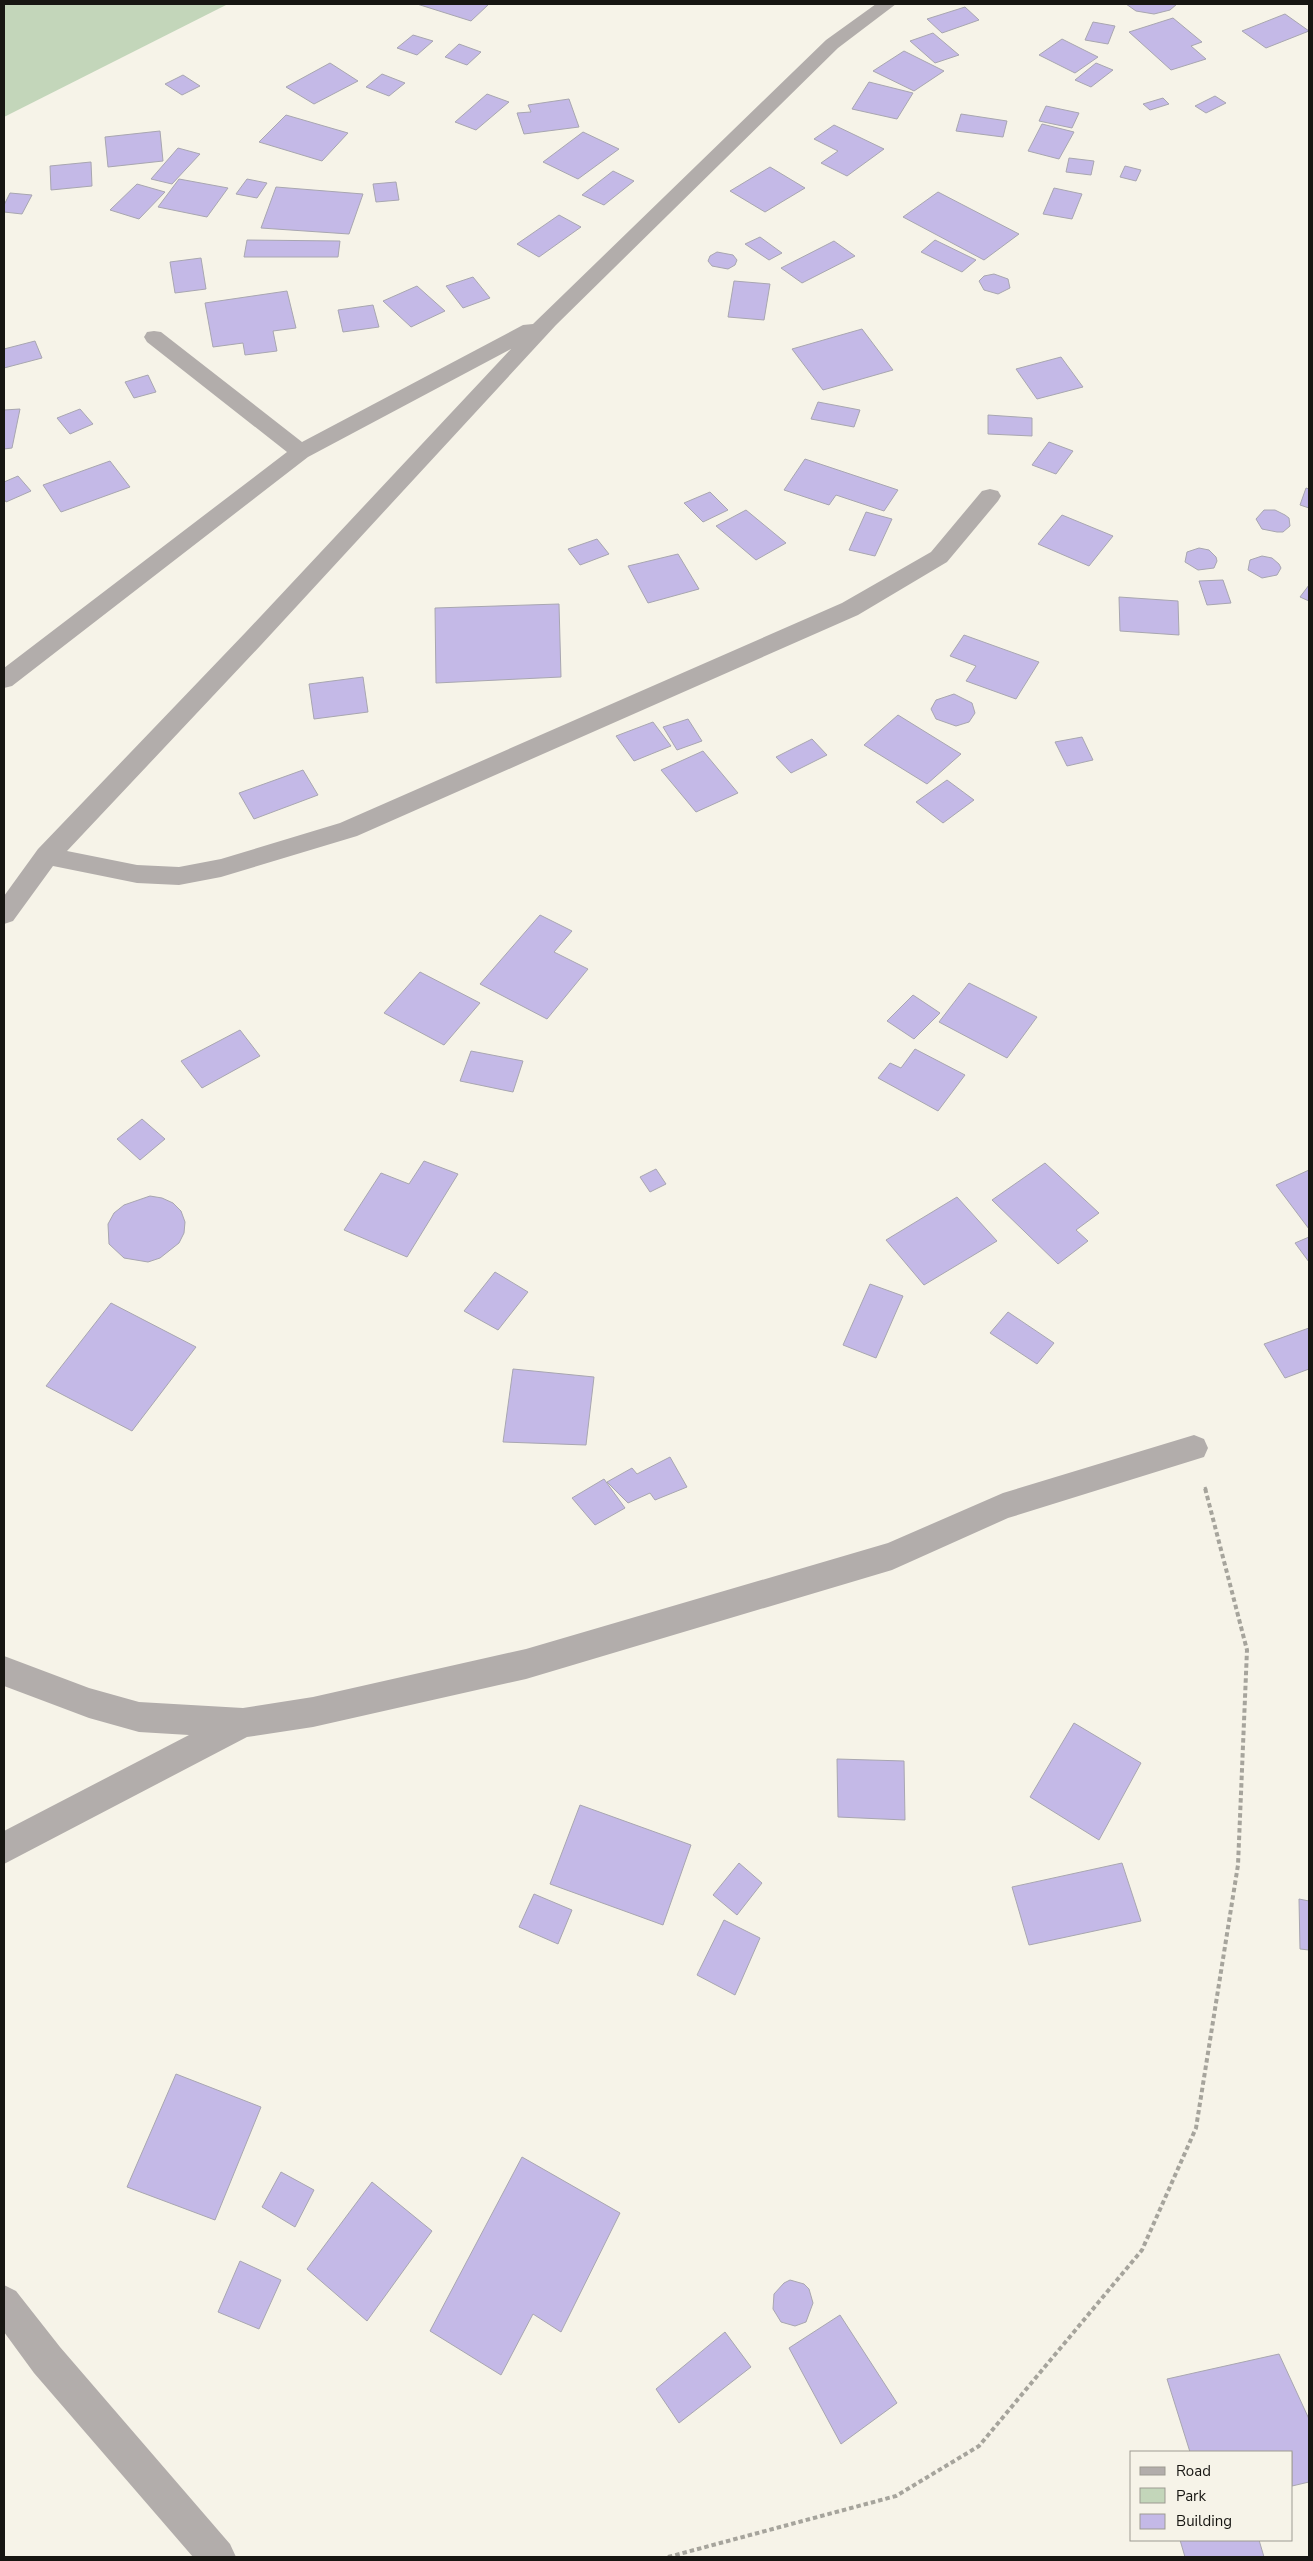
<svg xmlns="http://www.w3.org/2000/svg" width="1313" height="2561" font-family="'Nunito Sans',sans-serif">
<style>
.green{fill:#c3d6ba}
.building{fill:#c4b9e7;stroke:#a8a6b0}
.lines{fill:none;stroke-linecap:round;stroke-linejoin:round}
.path-far1{stroke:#a6a49c;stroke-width:3;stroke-dasharray:4 2.5;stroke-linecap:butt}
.path{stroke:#a6a49c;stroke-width:4;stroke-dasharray:4.5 3;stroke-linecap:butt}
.minor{fill:#b2adab;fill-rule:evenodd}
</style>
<rect width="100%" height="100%" fill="#f6f3e8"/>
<path class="green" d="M4,4H228L4,117Z"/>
<path class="building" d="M417,4H489L471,21Z
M1126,4H1177L1170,10L1154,14L1136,11Z
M965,7L979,20L942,33L927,19Z
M1285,14L1309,31L1266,48L1242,31Z
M1173,18L1202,42L1191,46L1206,59L1171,70L1129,32Z
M1093,22L1115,26L1108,44L1085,40Z
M933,33L959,55L935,63L910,41Z
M413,35L433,41L417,55L397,48Z
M1062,39L1098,57L1075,73L1039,55Z
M459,44L481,52L467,65L445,57Z
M904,51L944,71L914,91L873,71Z
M330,63L358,81L314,104L286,87Z
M1096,63L1113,70L1091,87L1075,80Z
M382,74L405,83L389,96L366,87Z
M183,75L200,86L182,95L165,84Z
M869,82L913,93L897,119L852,109Z
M487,94L509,102L476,130L455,122Z
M1215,96L1226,103L1206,113L1195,106Z
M1163,98L1169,104L1150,110L1143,104Z
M569,99L579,127L524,134L517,113L531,112L528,105Z
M1046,106L1079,113L1072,128L1039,121Z
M961,114L1007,121L1003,137L956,131Z
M286,115L348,133L322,161L259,142Z
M1042,124L1074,132L1059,159L1028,151Z
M834,125L884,149L847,176L821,163L838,151L814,139Z
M160,131L163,161L108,167L105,137Z
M583,132L619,149L578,179L543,162Z
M178,148L200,154L172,184L151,179Z
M1069,158L1094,161L1091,175L1066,172Z
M91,162L92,186L51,190L50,166Z
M1125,166L1141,170L1136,181L1120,177Z
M770,167L805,188L765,212L730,191Z
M613,171L634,181L604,205L582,195Z
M179,179L228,188L207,217L158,207Z
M247,179L267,183L257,198L236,194Z
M396,182L399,200L376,202L373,184Z
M137,184L165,192L139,219L110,210Z
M276,187L363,194L349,234L261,228Z
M1054,188L1082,194L1072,219L1043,214Z
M938,192L1019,234L984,260L903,217Z
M10,193L32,195L22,214L4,212V205Z
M559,215L581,227L539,257L517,244Z
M760,237L782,253L769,260L745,244Z
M247,240L340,241L338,257H244Z
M935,240L976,260L962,272L921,252Z
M834,241L855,256L802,283L781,268Z
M717,252L733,255L737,260L735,265L728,269L712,266L708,261L710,256Z
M201,258L206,289L175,293L170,262Z
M994,274L1008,279L1010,288L998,294L984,290L979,281L984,276Z
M473,277L490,298L463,308L446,286Z
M734,281L770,284L764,320L728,317Z
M417,286L445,311L411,327L383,301Z
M287,291L296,328L273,331L277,351L245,355L243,343L213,347L205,303Z
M373,305L379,327L343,332L338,310Z
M862,329L893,370L823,390L792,349Z
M35,341L42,358L4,368V349Z
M1061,357L1083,387L1037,399L1016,369Z
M148,375L156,392L134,398L125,382Z
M818,402L860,410L854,427L811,419Z
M20,409L12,448L4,449V410Z
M80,409L93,424L70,434L57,418Z
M988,415L1032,418V436L988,434Z
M1049,442L1073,451L1056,474L1032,465Z
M805,459L898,490L884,511L836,495L829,505L784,490Z
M110,461L130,487L61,512L43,485Z
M18,476L31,491L6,502L4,499V482Z
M1306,488L1309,489V508L1300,505Z
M710,492L728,510L703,522L684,503Z
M746,510L786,543L756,560L716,526Z
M1264,510H1275L1285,515L1289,518L1290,526L1283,532H1277L1262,529L1256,519Z
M866,512L892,519L875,556L849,550Z
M1062,515L1113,536L1089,566L1038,544Z
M597,539L609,554L580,565L568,549Z
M1199,548L1209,550L1216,557L1217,561L1214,568L1198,570L1185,562L1187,552Z
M678,554L699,589L648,603L628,566Z
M1262,556L1272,558L1279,564L1281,568L1277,575L1262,578L1248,570L1250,560Z
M1223,580L1231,603L1207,605L1199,581Z
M1309,585V601L1300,597Z
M1119,597L1178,601L1179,635L1120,631Z
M559,604L561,677L436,683L435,608Z
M964,635L1039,662L1016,699L966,681L976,666L950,656Z
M363,677L368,712L314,719L309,684Z
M954,694L972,703L975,713L969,722L956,726L936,719L931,709L936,700Z
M898,715L961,754L927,784L864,745Z
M688,719L702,741L677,750L663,727Z
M653,722L671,746L634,761L616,736Z
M1082,737L1093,760L1067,766L1055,742Z
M812,739L827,755L791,773L776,757Z
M703,751L738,793L696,812L661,770Z
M303,770L318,795L254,819L239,793Z
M947,780L974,800L943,823L916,802Z
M540,915L572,931L554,952L588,969L547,1019L480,984Z
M420,972L480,1003L444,1045L384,1013Z
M969,983L1037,1017L1007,1058L939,1022Z
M913,995L940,1013L914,1039L887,1021Z
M240,1030L260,1056L202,1088L181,1061Z
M915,1049L965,1075L938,1111L878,1078L890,1063L901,1068Z
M471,1051L523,1061L513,1092L460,1081Z
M142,1119L165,1139L140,1160L117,1139Z
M424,1161L458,1174L407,1257L344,1230L381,1173L409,1184Z
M1045,1163L1099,1213L1076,1230L1088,1241L1058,1264L992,1200Z
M656,1169L666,1184L650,1192L640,1177Z
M1309,1170V1229L1276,1185Z
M150,1196L162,1198L173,1203L181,1211L185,1222L184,1233L179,1243L160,1258L148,1262L124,1258L109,1244L108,1224L114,1213L124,1205Z
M957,1197L997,1241L924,1285L886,1240Z
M1309,1237V1262L1295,1243Z
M495,1272L528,1292L498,1330L464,1311Z
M870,1284L903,1296L876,1358L843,1345Z
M111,1303L196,1347L132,1431L46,1386Z
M1008,1312L1054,1343L1037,1364L990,1333Z
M1309,1328V1369L1285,1378L1264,1344Z
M513,1369L594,1377L586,1445L503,1442Z
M670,1457L687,1487L655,1500L650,1493L628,1503L607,1482L632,1468L637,1474Z
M604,1479L625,1508L595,1525L572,1498Z
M1074,1723L1141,1763L1099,1840L1030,1797Z
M837,1759L904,1761L905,1820L838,1817Z
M580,1805L691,1845L663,1925L550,1884Z
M739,1863L762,1883L737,1915L713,1895Z
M1122,1863L1141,1921L1029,1945L1012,1887Z
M534,1894L572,1910L558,1944L519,1927Z
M1299,1899L1309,1901V1950L1300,1949Z
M724,1920L760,1938L735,1995L697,1975Z
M176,2074L261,2107L215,2220L127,2187Z
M522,2157L620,2213L561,2332L533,2314L501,2375L430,2331Z
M281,2172L314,2190L295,2227L262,2207Z
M372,2182L432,2231L367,2321L307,2269Z
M240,2261L281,2280L259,2329L218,2312Z
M790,2280L804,2284L809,2289L813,2303L806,2322L795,2326L781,2322L773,2309L774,2294L784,2283Z
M840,2315L897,2403L841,2444L789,2348Z
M725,2332L751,2367L679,2423L656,2389Z
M1279,2354L1309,2419V2482L1292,2486V2452H1190L1167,2379Z
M1180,2540H1259L1264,2557H1185Z"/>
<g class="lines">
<path class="path-far1" d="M1205,1487L1206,1490"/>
<path class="path" d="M668,2557L896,2496L979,2446L1142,2250L1196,2128L1238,1865L1247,1650L1205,1488"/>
<path class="minor" d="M876,4H896L838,48L556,325L261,645L67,851L137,865L179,867L221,859L340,823L842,603L931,552L982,491L990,489L998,491L1001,496L998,501L947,562L858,615L357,836L221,877L179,885L137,883L53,866L13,921L4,924V896L38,849L245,633L511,349L308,457L12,686L4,688V668L287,452L147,342L144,337L147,332L154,331L161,332L302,442L523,325L533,324L826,40Z
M1194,1435L1204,1439L1208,1448L1204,1457L1008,1518L892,1570L526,1679L313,1727L247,1737L4,1864V1831L189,1735L139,1732L89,1718L4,1686V1656L89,1688L139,1702L243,1708L313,1697L526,1649L888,1543L1003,1493Z
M4,2285L16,2291L60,2347L230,2544L236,2557H193L34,2373L4,2332Z"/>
</g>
<rect width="1313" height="2561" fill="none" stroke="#171612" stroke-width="10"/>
<rect x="1130" y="2451" width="162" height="90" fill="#f6f3e8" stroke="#9d9b92"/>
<rect x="1140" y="2467" width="25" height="8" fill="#b2adab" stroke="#9d9b92"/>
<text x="1176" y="2476" font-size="15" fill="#171612">Road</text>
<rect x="1140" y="2488" width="25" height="15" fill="#c3d6ba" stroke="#9d9b92"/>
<text x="1176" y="2501" font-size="15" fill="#171612">Park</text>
<rect x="1140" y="2514" width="25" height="15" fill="#c4b9e7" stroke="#9d9b92"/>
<text x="1176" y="2526" font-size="15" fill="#171612">Building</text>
</svg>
